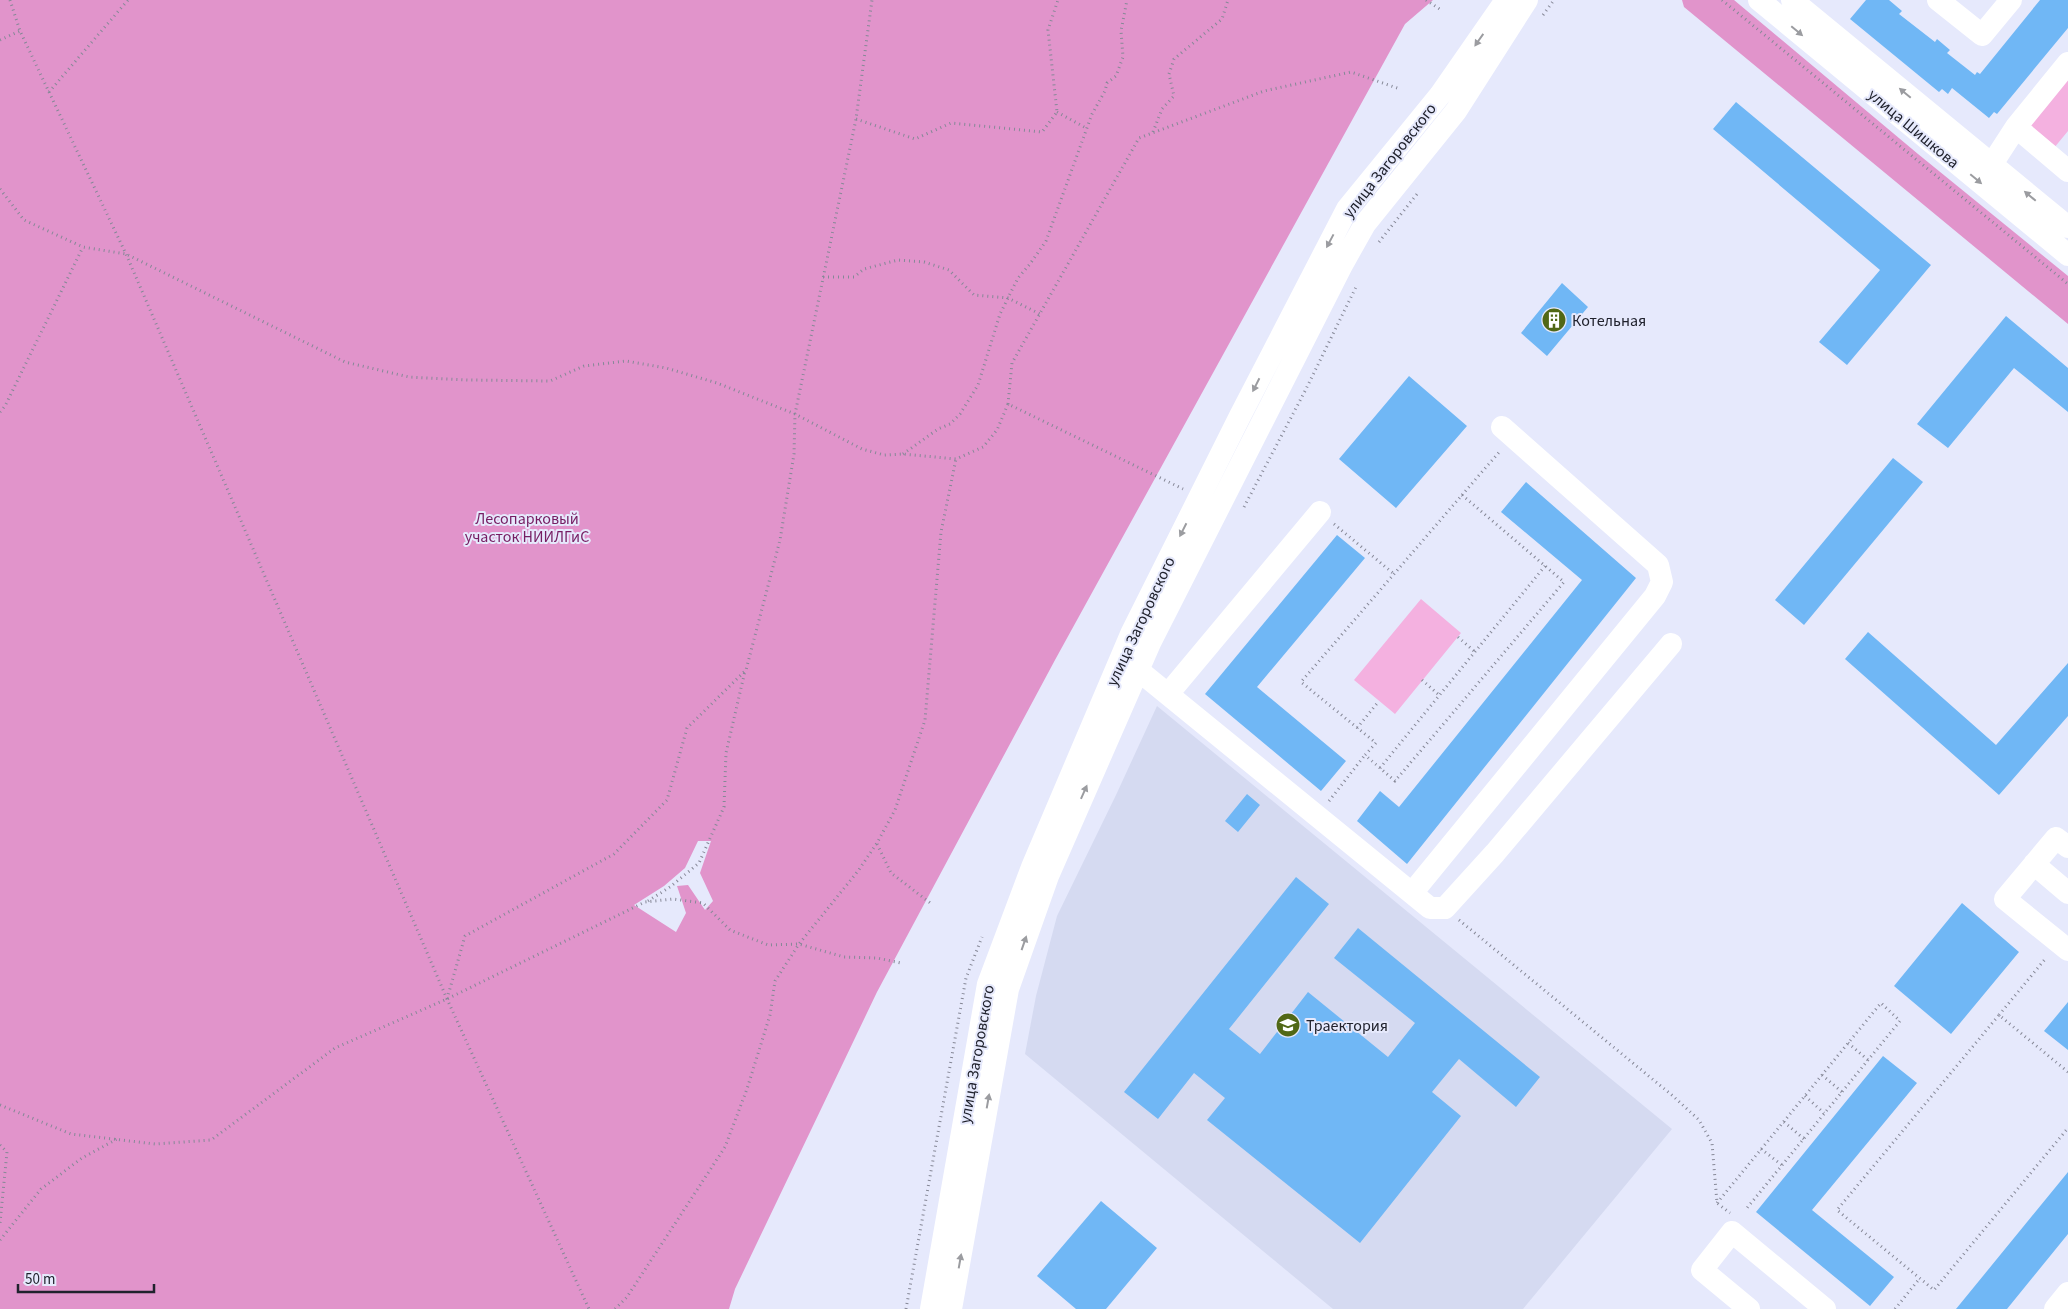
<svg xmlns="http://www.w3.org/2000/svg" width="2068" height="1309" font-family="'Source Sans 3',sans-serif">
<style>
.built{fill:#d5daf1}
.green{fill:#f4b1e0}
.forest{fill:#e194cb;fill-rule:evenodd}
.building{fill:#70b7f5}
.lines{fill:none;stroke-linecap:round;stroke-linejoin:round}
.path{stroke:#868897;stroke-width:3;stroke-dasharray:1 4;stroke-linecap:butt}
.minor{stroke:#fff;stroke-width:22}
.oneway{fill:#9b9ca0}
.labels{text-anchor:middle;stroke-width:4;stroke-linejoin:round;paint-order:stroke}
.street-label{font-size:16px;fill:#20222d;stroke:#e6e9fc}
.poi-label{font-size:16px;fill:#20222d;stroke:#e6e9fc;text-anchor:start}
.park-label{font-size:16px;fill:#761e63;stroke:#e6e9fc}
</style>
<rect width="100%" height="100%" fill="#e6e9fc"/>
<path class="built" d="M1157,706L1672,1129L1523,1309H1333L1025,1054L1036,996L1057,916L1116,795Z"/>
<path class="green" d="M2068,63V131L2049,154L2016,127Z
M1421,599L1461,633L1395,714L1354,680Z"/>
<path class="forest" d="M0,0H1433L1405,24L1055,660L877,992L735,1289L729,1309H0ZM698,841H711L700,873L713,901L705,910L688,885L677,886L686,913L676,932L634,905L664,886L685,868Z
M1682,0H1734L1918,154L2068,276V324L1684,7Z"/>
<path class="building" d="M1866,0H1889L1902,11L1899,14L1935,42L1937,39L1950,50L1947,53L1975,75L1977,72L1980,74L2040,0H2068V28L1997,114L1994,112L1989,118L1952,88L1948,94L1942,89L1939,92L1850,19Z
M1736,102L1931,265L1847,365L1819,342L1880,270L1713,129Z
M1562,283L1588,307L1547,356L1521,333Z
M2006,316L2068,368V412L2014,368L1948,448L1917,424Z
M1409,376L1467,426L1396,508L1339,459Z
M1893,458L1923,482L1804,625L1775,600Z
M1526,482L1636,578L1407,864L1357,821L1380,791L1399,807L1582,580L1501,512Z
M1337,535L1365,558L1257,687L1346,761L1321,791L1205,694Z
M1868,632L1996,745L2068,663V716L1999,795L1845,659Z
M1247,794L1260,805L1238,832L1225,821Z
M1296,877L1329,904L1229,1029L1260,1054L1308,992L1388,1057L1415,1023L1334,958L1358,928L1540,1077L1516,1107L1459,1059L1432,1092L1461,1116L1360,1243L1207,1120L1225,1098L1194,1073L1158,1119L1124,1092Z
M1962,903L2019,952L1951,1034L1894,986Z
M2068,1002V1050L2044,1031Z
M1883,1056L1917,1083L1812,1210L1894,1277L1870,1306L1756,1212Z
M2068,1172V1234L2007,1309H1956Z
M1101,1201L1157,1248L1106,1309H1076L1037,1276Z"/>
<g class="lines">
<path class="path" d="M10,0L20,31L126,254L447,999L589,1309
M1426,0L1441,10
M1722,0L2068,284
M1543,15L1554,0
M0,40L20,31
M49,92L128,0
M1057,112L1086,128
M856,119L915,139L951,123L1042,132L1057,112L1048,30L1058,0
M1153,132L1162,109L1174,96L1169,74L1174,59L1222,19L1228,0
M0,189L24,220L83,247L126,254L345,362L409,377L468,380L550,381L584,366L626,361L666,368L717,383L795,414L862,449L884,455L903,454L956,459L983,447L997,430L1008,404L1183,489
M1379,242L1417,194
M823,277H854L864,269L898,260L924,262L949,270L974,295L1008,298L1040,314
M1008,404L1012,363L1139,138L1264,91L1351,72L1400,89
M0,412L5,406L83,247
M903,454L938,429L950,424L960,414L978,385L1000,314L1018,278L1030,264L1046,241L1092,114L1105,91L1107,83L1116,76L1123,57L1121,31L1127,0
M1462,495L1564,582L1395,781L1365,755L1376,743L1301,682Z
M1462,495L1501,450
M1244,507L1305,391L1357,285
M1334,524L1394,574
M1458,637L1475,652
M1422,680L1439,695
M1357,728L1379,701
M1380,768L1545,566
M1329,801L1365,755
M877,844L891,873L933,905
M648,901L670,887L699,863L724,807L726,753L745,671
M1459,920L1673,1096L1699,1120L1712,1143L1717,1203L1730,1213
M447,999L465,936L614,854L667,800L687,728L746,670L780,540L794,454L795,414L856,119L872,0
M1999,1015L2046,958
M1848,1043L1868,1060
M2068,1072L1999,1015L1837,1210L1934,1290L2068,1128
M1822,1075L1842,1092
M1805,1096L1824,1113
M0,1105L71,1134L155,1144L211,1140L335,1048L447,999L645,902L673,899L703,903L730,930L768,945L799,944L844,957L877,958L901,963
M1784,1122L1804,1139
M0,1145L7,1152L0,1223
M1761,1149L1782,1165
M1717,1203L1881,1003L1900,1021L1747,1208
M0,1240L41,1189L82,1158L117,1139
M615,1309L627,1297L725,1147L747,1089L770,1015L775,981L799,944L858,871L877,843L895,810L925,720L941,532L956,459
M906,1309L966,978L982,937
M1895,1309L1920,1278"/>
<path class="minor" d="M1759,0L2068,255
M1792,0L2068,227
M1938,0L1982,35L2011,0
M2016,127L2068,171
M1992,164L2016,127L2068,63
M1138,670L1430,908H1445L1495,853L1671,644
M1168,694L1320,512
M2068,847L2056,838L2005,899L2068,950
M2034,864L2068,893
M1412,893L1655,596L1662,582L1658,565L1502,427
M931,1309L988,984L1032,867L1131,634L1240,416L1347,209L1440,95L1506,0
M951,1309L1008,989L1048,876L1150,643L1342,265L1365,224L1456,111L1527,0
M1749,1309L1702,1270L1732,1232L1825,1309
M2055,1309L2068,1293"/>
</g>
<defs><path id="oneway-solid" d="M-6-.8H1V-3.2L6.5 0L1 3.2V.8H-6Z" transform="scale(1.25)"/></defs>
<g class="oneway">
<use href="#oneway-solid" transform="translate(1797 31) rotate(40)"/>
<use href="#oneway-solid" transform="translate(1479 40) rotate(125)"/>
<use href="#oneway-solid" transform="translate(1905 93) rotate(-140)"/>
<use href="#oneway-solid" transform="translate(1976 179) rotate(40)"/>
<use href="#oneway-solid" transform="translate(2030 196) rotate(-140)"/>
<use href="#oneway-solid" transform="translate(1330 241) rotate(118)"/>
<use href="#oneway-solid" transform="translate(1256 385) rotate(117)"/>
<use href="#oneway-solid" transform="translate(1183 530) rotate(117)"/>
<use href="#oneway-solid" transform="translate(1084 792) rotate(-66)"/>
<use href="#oneway-solid" transform="translate(1024 943) rotate(-71)"/>
<use href="#oneway-solid" transform="translate(988 1101) rotate(-80)"/>
<use href="#oneway-solid" transform="translate(960 1261) rotate(-80)"/>
</g>
<defs>
<symbol id="building-disc" viewBox="-11 -11 22 22"><circle r="9.5" fill="#516816" stroke="#e6e9fc"/><path d="M-4-6H4V6H1V3H-1V6H-4ZM-2.5-4.3h1.7v1.8h-1.7ZM.8-4.3h1.7v1.8H.8ZM-2.5-1h1.7V.8h-1.7ZM.8-1h1.7V.8H.8Z" fill="#fff"/></symbol>
<symbol id="school-disc" viewBox="-11 -11 22 22"><circle r="9.5" fill="#516816" stroke="#e6e9fc"/><path d="M0-5L7-2L0 1L-7-2ZM-4 1L0 2.5L4 1V4Q0 6-4 4Z" fill="#fff"/></symbol>
</defs>
<g fill-rule="evenodd">
<use href="#building-disc" x="1540" y="306" width="28" height="28"/>
<use href="#school-disc" x="1274" y="1011" width="28" height="28"/>
</g>
<g class="labels">
<g class="street-label">
<text transform="translate(1914 128) rotate(40)" y="6">улица Шишкова</text>
<text transform="translate(1389 160) rotate(-52)" y="6">улица Загоровского</text>
<text transform="translate(1140 621) rotate(-65)" y="6">улица Загоровского</text>
<text transform="translate(976 1054) rotate(-80)" y="6">улица Загоровского</text>
</g>
<g class="poi-label">
<text x="1572" y="326">Котельная</text>
<text x="1306" y="1031">Траектория</text>
</g>
<g class="park-label">
<text x="527" y="524">Лесопарковый<tspan x="527" dy="18">участок НИИЛГиС</tspan></text>
</g>
</g>
<path d="M18 1284v8h136v-8" fill="none" stroke="#20222d" stroke-width="2.5"/>
<text x="25" y="1284" font-size="15" fill="#20222d" stroke="#e6e9fc" stroke-width="4" paint-order="stroke">50 m</text>
</svg>
